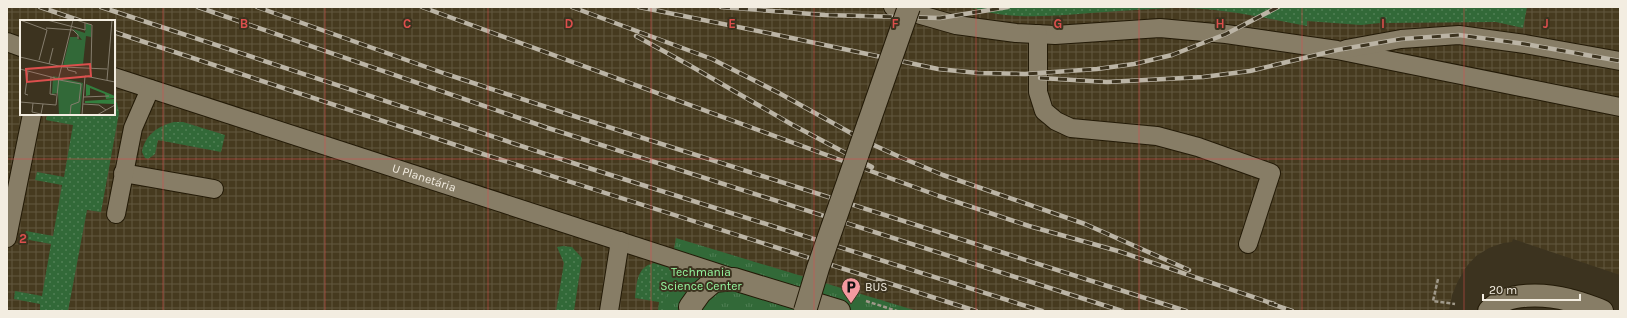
<svg xmlns="http://www.w3.org/2000/svg" width="1627" height="318" font-family="Karla,sans-serif">
<style>
.industrial{fill:url(#industrial-grid);fill-rule:evenodd}
.grass{fill:url(#grass-dots)}
.park{fill:url(#park-tufts)}
.lines{fill:none;stroke-linecap:round;stroke-linejoin:round}
.service-casing{stroke:#231a07;stroke-width:20}
.minor-casing{stroke:#231a07;stroke-width:24}
.tertiary-casing{stroke:#231a07;stroke-width:24}
.path{stroke:#a0998a;stroke-width:2.5;stroke-dasharray:4 2;stroke-linecap:butt}
.service{stroke:#877d66;stroke-width:18}
.minor{stroke:#877d66;stroke-width:22}
.tertiary{stroke:#877d66;stroke-width:22}
.rail-casing{stroke:#bbb4a5;stroke-width:4.5}
.rail{stroke:#3c331f;stroke-width:3;stroke-dasharray:9;stroke-linecap:butt}
.minor-bridge-casing{stroke:#231a07;stroke-width:24;stroke-linecap:butt}
.minor-bridge{stroke:#877d66;stroke-width:22}
.grid{fill:none;stroke:#dc4f4d;stroke-width:1;stroke-opacity:0.55}
.labels{text-anchor:middle;stroke-width:4;stroke-linejoin:round;paint-order:stroke}
.street-label{font-size:12px;fill:#f3ede1;stroke:#3c331f}
.park-label{font-size:12px;fill:#96f9a0;stroke:#3c331f}
.poi-label{font-size:12px;fill:#f3ede1;stroke:#3c331f;text-anchor:start}
.inset-road{fill:none;stroke:#857d6d;stroke-width:1}
.view{fill:#dc4f4d;fill-opacity:0.15;stroke:#dc4f4d;stroke-width:2}
.inset-edge{fill:none;stroke:#f3ede1;stroke-width:2}
.grid-label{font-size:13px;text-anchor:middle;font-weight:bold;fill:#dc4f4d;stroke:#3c331f;stroke-width:4;stroke-linejoin:round;paint-order:stroke}
</style>
<defs>
<pattern id="industrial-grid" width="8" height="8" patternUnits="userSpaceOnUse"><rect width="8" height="8" fill="#463a1f"/><path d="M0 4h8M4 0v8" fill="none" stroke="#61573f"/></pattern>
<pattern id="grass-dots" width="8" height="8" patternUnits="userSpaceOnUse"><rect width="8" height="8" fill="#326938"/><path d="M2 2h.1M6 6h.1" fill="none" stroke="#507f54" stroke-width="1.8" stroke-linecap="round"/></pattern>
<pattern id="park-tufts" width="24" height="20" patternUnits="userSpaceOnUse"><rect width="24" height="20" fill="#326938"/><path d="M3 7l-1-3M5 7V3M7 7l1-3M15 17l-1-3M17 17v-4M19 17l1-3" fill="none" stroke="#507f54"/></pattern>
</defs>
<rect width="100%" height="100%" fill="#3c331f"/>
<path class="industrial" d="M7,7H1620V275L1513,239L1512,242L1503,243L1489,248L1476,256L1466,267L1458,281L1452,295L1449,311H7ZM21,21H114V114H21Z"/>
<path class="grass" d="M969,7H1527L1523,28L1496,22L1380,23L1361,25L1307,21V26C1264,18 1219,7 1175,8C1151,9 1128,10 1105,12C1060,15 1013,22 969,7Z
M114,100L117,103L119,113L101,212L87,210L68,311H40V304L14,299L15,291L42,296L51,244L24,239L26,231L53,236L62,185L35,180L37,172L64,177L73,125L46,120L47,115L114,114Z
M174,122H183L225,135L221,152L158,140L155,154L148,159L145,158L142,152C145,135 158,126 174,122Z
M563,246L572,247L582,258L574,311H556L564,263L557,247Z
M654,263L677,270L666,311H658L659,302L635,298C637,284 636,267 654,263Z"/>
<path class="park" d="M676,238L917,311H663Z"/>
<g class="lines">
<defs>
<g id="service">
<path d="M893,7L956,25L1016,33L1055,35L1160,28L1226,34L1337,50L1620,107"/>
<path d="M1038,34V92L1044,111L1056,121L1071,128L1157,136L1198,147L1271,173L1248,244"/>
<path d="M7,42L21,47"/>
<path d="M1346,49L1401,39L1459,35L1525,44L1620,61"/>
<path id="s1" d="M114,77L733,278"/>
<path d="M123,173L214,189"/>
<path d="M116,214L133,128L150,89"/>
<path d="M7,238L32,114"/>
<path d="M609,311L620,241"/>
</g>
<path id="minor" d="M691,311L690,307L700,293L714,281L734,279L839,311"/>
<path id="tertiary" d="M1489,311C1506,291 1546,294 1569,300C1580,302 1591,307 1602,311"/>
</defs>
<use href="#service" class="service-casing"/>
<use href="#minor" class="minor-casing"/>
<use href="#tertiary" class="tertiary-casing"/>
<path class="path" d="M1438,279L1433,301L1455,304
M866,301L897,311"/>
<use href="#service" class="service"/>
<use href="#minor" class="minor"/>
<use href="#tertiary" class="tertiary"/>
<defs>
<path id="rail" d="M40,7L81,21
M101,7L576,164L1042,311
M198,7L548,128L1122,311
M257,7L446,74L577,117L1186,311
M422,7L939,196L1029,226L1118,251L1274,304
M572,7L712,59L779,93L867,142L900,157L943,175L1085,224L1189,270
M639,7L768,33L938,69L978,73L1025,74L1097,69L1134,64L1172,55L1226,34L1278,7
M721,7L825,15L940,18L1008,7
M114,32L486,155L976,311
M636,36L689,65L791,124L872,167
M1040,78L1107,82L1203,77L1250,71L1337,50L1401,39L1459,35L1525,44L1620,61
M1269,303L1292,311"/>
</defs>
<use href="#rail" class="rail-casing"/>
<use href="#rail" class="rail"/>
<defs>
<path id="minor-bridge" d="M805,311L818,268L909,7"/>
</defs>
<use href="#minor-bridge" class="minor-bridge-casing"/>
<use href="#minor-bridge" class="minor-bridge"/>
</g>
<path class="grid" d="M163,7V311M325,7V311M488,7V311M651,7V311M814,7V311M976,7V311M1139,7V311M1302,7V311M1464,7V311M7,159H1620"/>
<defs>
<symbol id="parking-pin" viewBox="-11 -11 22 30"><path d="M0 17L-7.5 6A9.5 9.5 0 1 1 7.5 6Z" fill="#f49aa0" stroke="#3c331f"/><path d="M-3.5-5.5H1a3.5 3.5 0 0 1 0 7H-1V5.5H-3.5ZM-1-3.4V-.6H.8a1.4 1.4 0 0 0 0-2.8Z" fill="#111"/></symbol>
</defs>
<g fill-rule="evenodd">
<use href="#parking-pin" x="840" y="276" width="22" height="30"/>
</g>
<g class="labels">
<g class="street-label">
<text dy="4" stroke="none"><textPath href="#s1" startOffset="326">U Planetária</textPath></text>
</g>
<g class="park-label">
<text x="701" y="276">Techmania<tspan x="701" dy="14">Science Center</tspan></text>
</g>
<g class="poi-label">
<text x="865" y="291">BUS</text>
</g>
</g>
<g transform="translate(20 20)">
<rect width="95" height="95" fill="#3c331f"/>
<path d="M66,3L71,5V17L66,16L63,44L66,45L43,46L50,17H58L57,19L62,20L53,9L65,13Z" fill="#326938"/>
<path d="M66,64L95,76V78L86,79L85,74L70,68V75L66,76ZM95,79L94,84L65,83V81Z" fill="#337f3e"/>
<path d="M33,56L63,63L60,95H39L38,73L32,74Z" fill="#326938"/>
<path class="inset-road" d="M0,0L27,10L19,40M27,0L65,10V3M56,0L72,5L71,48M26,8L53,10L58,15V19M0,37L43,47L87,49M29,44L33,28M47,47L48,50L56,52V54M0,49L35,58M8,51L5,74L8,75M31,57L30,74L36,75M43,59H34L61,64L59,82L51,85L50,95M87,60L92,0M63,77L89,76M0,82L36,85L39,57L53,0M13,83L12,92L21,94L23,84M63,84L79,85L86,90M62,95L65,56L95,62M77,95L95,85"/>
<path class="view" d="M70,44L71,56L7,62L6,49Z"/>
<rect width="95" height="95" class="inset-edge"/>
</g>
<g class="grid-label">
<text x="244" y="28">B</text>
<text x="407" y="28">C</text>
<text x="569" y="28">D</text>
<text x="732" y="28">E</text>
<text x="895" y="28">F</text>
<text x="1058" y="28">G</text>
<text x="1220" y="28">H</text>
<text x="1383" y="28">I</text>
<text x="1546" y="28">J</text>
<text x="23" y="243">2</text>
</g>
<rect width="1627" height="318" fill="none" stroke="#f3ede1" stroke-width="16"/>
<path d="M1483 294v6h97v-6" fill="none" stroke="#f3ede1" stroke-width="2"/>
<text x="1489" y="294" font-size="12" fill="#f3ede1" stroke="#3c331f" stroke-width="3" paint-order="stroke">20 m</text>
</svg>
